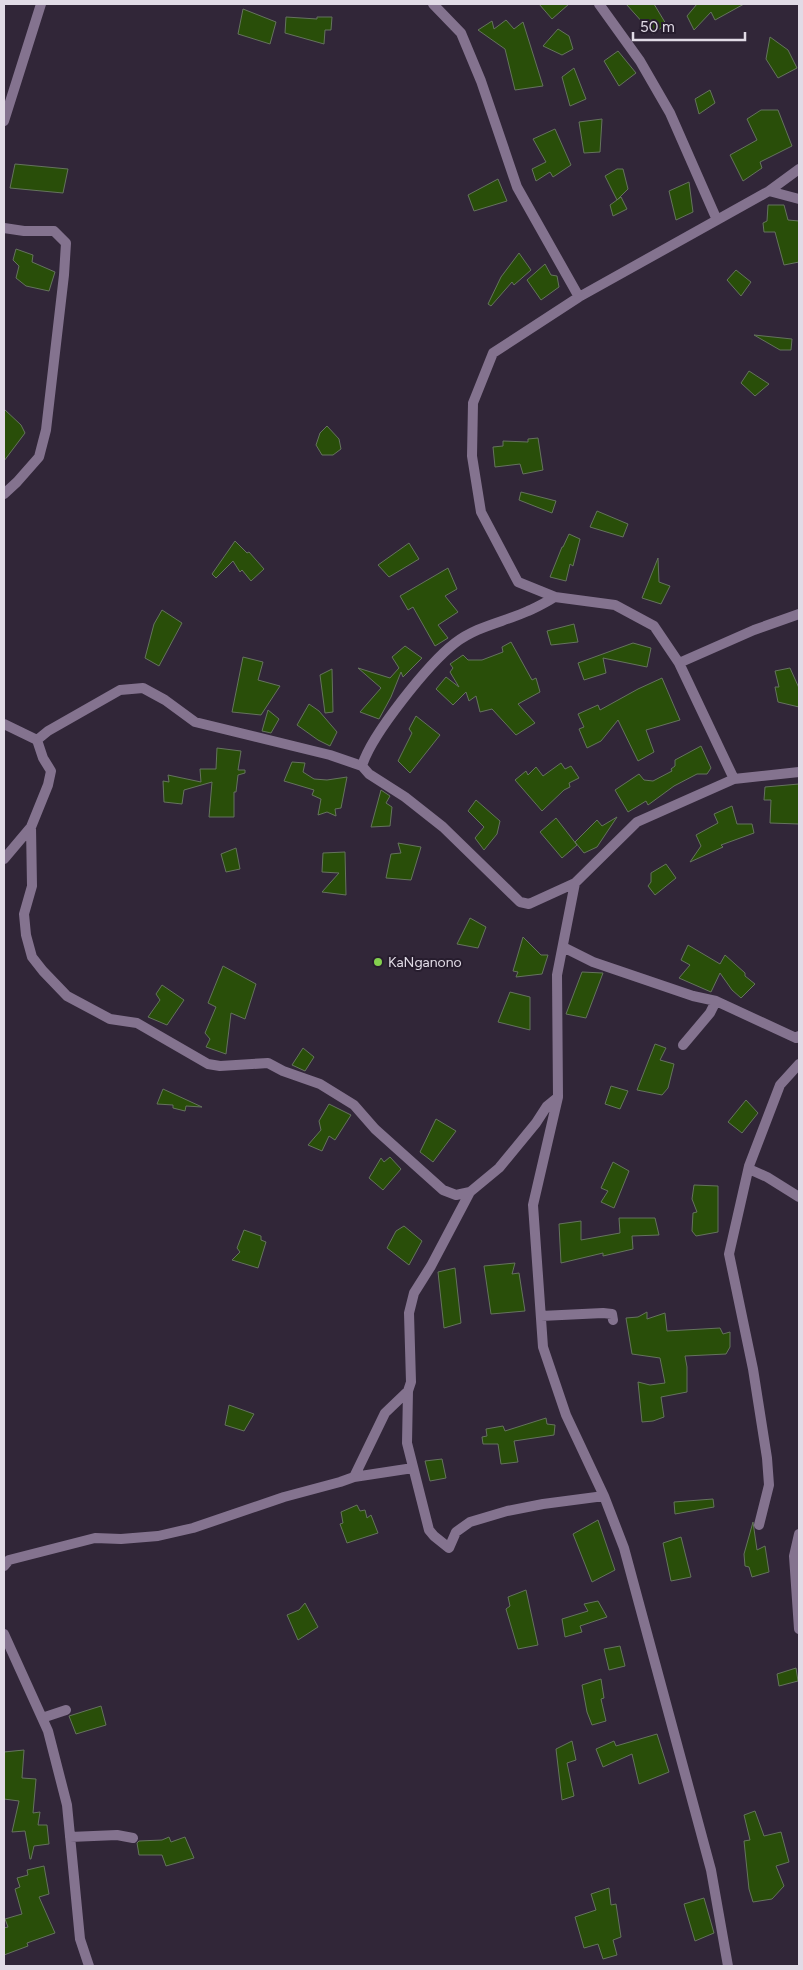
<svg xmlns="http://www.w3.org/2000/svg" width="803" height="1970" font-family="Figtree,sans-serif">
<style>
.building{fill:#294e09;stroke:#65735e}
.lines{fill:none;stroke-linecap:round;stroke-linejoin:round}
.street{stroke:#84738f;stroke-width:10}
.poi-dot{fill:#84d04e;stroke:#271d2e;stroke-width:2}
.labels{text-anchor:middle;stroke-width:4;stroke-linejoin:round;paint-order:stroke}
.poi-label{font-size:14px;fill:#e1dbe6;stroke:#271d2e;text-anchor:start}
</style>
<rect width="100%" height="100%" fill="#312638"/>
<path class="building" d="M539,4H569L552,19Z
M626,4H654L666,24L653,34Z
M697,4H744L715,20L711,12L694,30L687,16Z
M243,9L276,22L270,44L238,34Z
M286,17L317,19V17H332L331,30H325L324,44L285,33Z
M506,20L514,29L523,22L543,86L515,90L505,49L478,30L492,21L494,29Z
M558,29L569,36L573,49L562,55L543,46Z
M770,37L788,50L797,68L778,78L766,59Z
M618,51L636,73L619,86L604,61Z
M574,68L586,99L570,106L562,77Z
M710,90L715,103L699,114L695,99Z
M761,110H778L792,146L760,162L762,168L743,181L730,155L757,140L747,119Z
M602,119L600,152L584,153L579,122Z
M555,129L571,165L553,177L550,172L536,181L532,169L546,162L533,139Z
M15,164L68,169L63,193L10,188Z
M617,169H623L628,189L617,200L605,176Z
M498,179L507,201L474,211L468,195Z
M689,182L693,212L676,220L669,191Z
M621,197L627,209L613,216L610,205Z
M768,205H784L788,220L799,221V262L784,265L775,232H764L763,223L767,221Z
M16,249L33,255L32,262L55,272L49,291L26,286L16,278L19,266L13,260Z
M519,253L531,270L514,285L512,282L491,306L488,304L501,277Z
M545,264L551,275L557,276L559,287L541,300L527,280Z
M736,270L751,282L741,296L727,280Z
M754,335L792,339L791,350H780Z
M749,371L769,384L755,396L741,383Z
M4,409L21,425L25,433L4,461Z
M327,426L339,439L341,449L333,455H322L316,445L320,433Z
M538,438L543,470L523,474L520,464L495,467L493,447L503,446V441L528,442V439Z
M521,492L556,501L552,513L519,500Z
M597,511L628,524L623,537L590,527Z
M569,534L580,539L573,566L570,564L566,581L550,577L562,547H563Z
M235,541L247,553L249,552L264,569L251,581L242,570L240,572L233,561L216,578L212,574Z
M409,543L419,559L389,577L378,565Z
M658,558L659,582L670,586L661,604L642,598Z
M448,568L457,589L445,596L458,612L438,625L448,638L435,646L413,607L408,610L400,596Z
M162,610L182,623L159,666L145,658L154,624Z
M574,624L578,642L551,645L547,631Z
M511,642L532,680L536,678L540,692L518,704L535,723L516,735L492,709L480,712L476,696L469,701L466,692L453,705L436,689L446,677L459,687L450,672L453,668L450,664L463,655L468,660H482L503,652L502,647Z
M633,643L651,648L647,667L603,658L606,673L584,680L578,663Z
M405,646L422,658L403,677L401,672L391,697L379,719L360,712L381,688L358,668L390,678L399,668L392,657Z
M243,657L263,662L258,680L280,686L261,715L232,712Z
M790,668L799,688V707L778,702L775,687H779L775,671Z
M332,669L333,712L325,713L320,675Z
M662,678L680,720L646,730L654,752L638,761L618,720L601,741L587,748L579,729L584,727L578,714L598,705L600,710L638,689Z
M309,704L319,711L337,732L330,746L318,740L297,725Z
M268,710L279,719L271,733L262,731Z
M416,716L440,735L410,773L398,761L412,733L409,729Z
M701,746L711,768L707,774H697L674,786L648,805L646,801L628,812L615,790L639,774L644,780L653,781L672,771L671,769L675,766V760Z
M217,748L241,751L238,770H245V773L238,775L236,792H234V817H209L212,782L184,790L182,804L164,802L163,781L169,782L168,775L201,782L200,769H216Z
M292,762L305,763L303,772L314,779L327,780L347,777L341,808L335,809L336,816L327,812L318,815L321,799L312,795L314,790L284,781Z
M561,763L565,769L571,766L579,778L569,783L570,787L564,790L542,811L515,780L526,771L528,775L536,767L543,776Z
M799,784V824L770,823L771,800H764L765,787Z
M381,790L390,796L386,803L392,807L390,826L371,827Z
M476,800L500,821L497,834L484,850L475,838L484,827L468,811Z
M732,806L737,824H752L754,833L721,845L723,847L690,862L701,846L696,835L718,823L714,814Z
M617,817L597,847L584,853L575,842L597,820L602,826Z
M556,818L577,845L562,858L540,832Z
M398,843L421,847L411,880L386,878L391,854L401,853Z
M236,848L240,869L226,872L221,854Z
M345,852L346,895L322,892L339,873L322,872L323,853Z
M666,864L676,878L655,895L648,886L651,882V873Z
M470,918L486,927L478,948L457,944Z
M523,937L541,955H548L542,974L516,977L518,972L513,971Z
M688,945L720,964L725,955L745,973V976L755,984L741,998L732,990L720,973L711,992L679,978L690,965L681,960Z
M223,966L256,984L245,1019L231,1013L226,1054L206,1047L210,1039L205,1033L216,1007L208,1003Z
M582,972L603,973L586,1018L566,1014Z
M162,985L184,1000L167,1025L148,1017L160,1000L156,994Z
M510,992L530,997V1030L498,1022Z
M655,1044L666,1048L660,1060L674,1064L668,1088L662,1095L637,1090Z
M303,1048L314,1057L305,1071L292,1065Z
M611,1086L628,1091L620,1109L605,1104Z
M163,1089L202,1107L186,1106L185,1111L173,1108V1105L157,1104Z
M746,1100L758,1113L742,1133L728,1122Z
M329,1104L351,1115L335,1140L329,1136L322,1151L308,1145L321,1130L319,1121Z
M436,1119L456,1131L433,1162L420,1152Z
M390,1157L401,1169L383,1190L369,1178L381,1158L384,1162Z
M613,1162L629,1171L614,1208L601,1202L608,1191L601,1188Z
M694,1185L718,1186V1232L696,1236L692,1231L693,1213L697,1212L692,1199Z
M619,1218H655L659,1235L632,1236L633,1249L603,1256V1253L561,1263L559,1224L581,1221V1240L620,1233Z
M404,1226L422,1241L409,1265L387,1248L396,1231Z
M244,1230L261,1236V1240L266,1242L258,1268L232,1260L240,1252L237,1248Z
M515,1263L512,1274L519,1273L525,1311L491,1314L484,1266Z
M455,1268L461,1323L444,1328L438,1272Z
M647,1312V1319L665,1313L667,1331L720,1328L723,1334L730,1332V1347L726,1354L685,1356L687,1367V1392L661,1397L664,1417L653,1421L642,1422L638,1382L650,1385L665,1383L660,1358L632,1354L626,1318L638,1317Z
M229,1405L254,1414L244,1431L225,1425Z
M546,1418L547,1424L555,1425L554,1435L514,1441L518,1462L501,1464L498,1444H483L482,1437L487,1436L486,1429L503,1426L505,1431Z
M442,1459L446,1478L430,1481L425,1461Z
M713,1499L714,1507L675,1514L674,1502Z
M357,1505L360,1511L365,1510L367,1518L371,1515L378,1533L347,1543L340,1524L343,1523L341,1512Z
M598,1520L615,1570L592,1582L573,1534Z
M753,1522L757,1550L765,1546L769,1572L752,1577L749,1567L745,1566L744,1554Z
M681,1537L691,1577L671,1581L663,1543Z
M526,1590L538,1645L518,1649L506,1609L510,1606L508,1597Z
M598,1601L607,1617L580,1626L582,1632L565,1637L562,1619L588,1611L584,1604Z
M305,1603L318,1627L298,1640L287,1615L299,1610Z
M620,1646L625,1666L609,1670L604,1649Z
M796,1668L798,1681L779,1686L777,1674Z
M601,1679L604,1698L601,1699L606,1721L592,1725L587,1712L582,1685Z
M101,1706L106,1725L76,1734L69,1716Z
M657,1734L669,1772L639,1784L632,1754L603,1767L596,1749L614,1741L616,1746Z
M572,1741L576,1760L567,1763L574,1796L562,1800L556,1749Z
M24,1750L22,1778L36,1779L33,1813L40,1812L38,1825H47L49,1844L34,1846L31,1859H30L25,1831L12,1832L19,1801L4,1799V1752Z
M755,1811L764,1836L781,1832L789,1862L776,1866L784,1886L772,1899L753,1902L749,1889L744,1841L750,1840L744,1815Z
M169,1837L171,1842L185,1837L194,1858L166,1866L162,1855H139L137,1843L139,1841L162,1840Z
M44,1866L49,1894L39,1897L55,1933L27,1943L28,1946L4,1955V1928L8,1927L5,1919L22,1914L15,1889L20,1887L17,1878L28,1875L27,1870Z
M609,1888L611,1905L616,1904L621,1937L613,1940L617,1955L603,1959L598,1944L584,1948L575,1917L596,1910L591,1894Z
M704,1898L714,1933L695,1941L684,1904Z"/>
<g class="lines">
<path class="street" d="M433,4L461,33L481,81L517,187L579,297
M599,4L640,61L670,113L717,220
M4,121L41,4
M769,191L799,199
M4,228L24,231H54L66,243L64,275L46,430L39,457L17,482L4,494
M555,597C546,602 538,607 528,611C504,622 477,626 455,643C429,663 371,735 362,766L369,774L405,797L443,827L520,902L529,904L575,883
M679,663L754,630L799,614
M4,724L37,740L43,758L51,771L48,785L31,827L4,859
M37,740L48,731L120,690L143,688L165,700L195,722L330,755L362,766
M734,779L679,663L654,626L615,605L555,597L518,582L481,512L472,456L473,403L493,353L579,297L769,191L799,169
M31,827L32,886L24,914L26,935L32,957L43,971L67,996L110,1019L137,1023L208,1064L220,1066L268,1063L283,1071L320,1084L354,1105L375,1129L443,1190L456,1195L470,1192
M563,947L593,962L693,996L716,1001L796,1038L799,1036
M683,1045L710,1013L716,1001
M749,1169L767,1177L799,1197
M541,1316L603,1313L612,1314L613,1320
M408,1391L407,1443L429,1530L434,1536L449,1548L456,1532L470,1522L507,1511L543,1504L604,1496
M354,1477L413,1468
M759,1525L769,1485L767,1458L753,1369L729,1254L749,1166L780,1085L799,1064
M799,1534L794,1556L799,1629
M4,1566L9,1560L95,1538L121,1539L158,1536L193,1528L284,1497L340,1482L354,1477L385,1413L408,1391L411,1382L409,1313L414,1293L431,1266L470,1192L499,1168L536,1123L547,1106L558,1097
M4,1634L48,1731L67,1805L80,1939L89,1966
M42,1718L66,1710
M70,1837L117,1835L133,1838
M728,1966L711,1870L624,1548L604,1496L566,1415L543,1347L533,1205L558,1097L557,975L575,883L637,822L734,779L799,772"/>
</g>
<circle class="poi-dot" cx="378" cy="962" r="5"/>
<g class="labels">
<g class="poi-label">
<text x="388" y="967">KaNganono</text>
</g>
</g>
<rect width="803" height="1970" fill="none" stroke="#e1dbe6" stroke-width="10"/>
<path d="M633 32v8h112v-8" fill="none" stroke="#e1dbe6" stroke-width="2.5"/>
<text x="640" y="32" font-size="15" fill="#e1dbe6" stroke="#271d2e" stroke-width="4" paint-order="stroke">50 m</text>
</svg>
